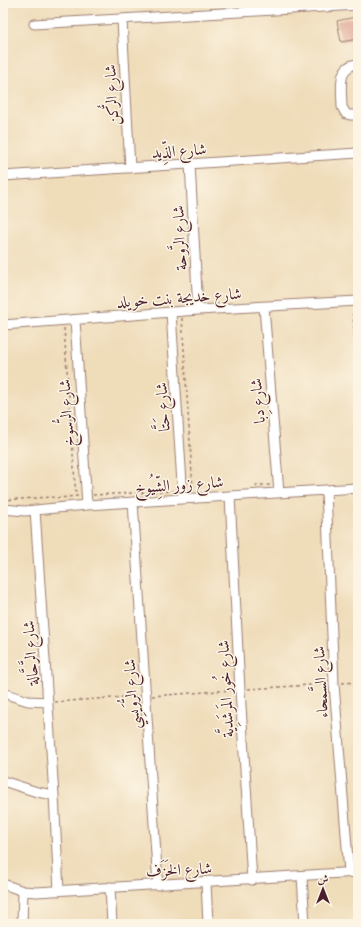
<svg xmlns="http://www.w3.org/2000/svg" width="361" height="927" font-family="'IM FELL Great Primer',Amiri,serif">
<style>
.building{fill:#dc9b8a}
.lines{fill:none;stroke-linecap:round;stroke-linejoin:round}
.minor-casing{stroke:#9c7e72;stroke-width:11}
.path{stroke:#9c7e72;stroke-width:1.5;stroke-dasharray:3 3;stroke-linecap:butt}
.minor{stroke:#fff;stroke-width:9}
.labels{text-anchor:middle;stroke-width:3;stroke-linejoin:round;paint-order:stroke}
.street-label{font-size:16px;fill:#4a1f2b;stroke:#fcf5e5}
</style>
<rect width="100%" height="100%" fill="#fcf5e5"/>
<filter id="ink" filterUnits="userSpaceOnUse"><feTurbulence type="fractalNoise" baseFrequency=".025" numOctaves="2"/><feDisplacementMap in="SourceGraphic" scale="8" xChannelSelector="R" yChannelSelector="G"/><feConvolveMatrix kernelMatrix="1 2 1 2 8 2 1 2 1" color-interpolation-filters="sRGB"/></filter>
<filter id="wash" filterUnits="userSpaceOnUse"><feTurbulence type="fractalNoise" baseFrequency=".012" numOctaves="4" result="noise"/><feDisplacementMap in="SourceGraphic" scale="16" xChannelSelector="R" yChannelSelector="G"/><feGaussianBlur stdDeviation="0.9" result="paint"/><feColorMatrix in="noise" values="0 0 0 0 0 0 0 0 0 0 0 0 0 0 0 0 0 1.4 0 .05"/><feComposite in="paint" operator="in"/></filter>
<g filter="url(#wash)">
<rect width="100%" height="100%" fill="#efdcb9"/>
<g id="blocks">
<path class="building" d="M355,17L358,39L341,42L337,21Z"/>
</g>
</g>
<g filter="url(#ink)">
<use href="#blocks" fill-opacity="0" stroke="#9c7e72" stroke-width="1"/>
<g class="lines">
<defs>
<path id="minor" d="M122,20L130,168
M34,24L358,5
M358,64C336,65 342,92 342,107L346,114L350,115H358
M190,164L198,310
M3,176L358,153
M264,307L279,493
M171,313L183,499
M75,320L87,505
M3,325L198,310L358,301
M326,490L334,684L349,872
M230,496L240,690L252,880
M133,502L158,885
M3,509L25,511L87,505L358,488
M35,510L54,795L59,891
M3,693L28,701L48,702
M3,781L37,792L54,795
M302,876L305,924
M206,882L208,924
M3,884L23,891L37,892L358,872
M110,887L112,924
M22,924L23,891"/>
</defs>
<use href="#minor" class="minor-casing"/>
<path class="path" d="M356,308L353,314L358,387
M182,318L193,490
M64,328L76,496
M256,487L257,485H272
M93,495L175,491
M3,500L51,497C59,499 71,496 79,496
M342,683L358,682
M248,689L326,684
M152,696L232,690
M55,702L139,696"/>
<use href="#minor" class="minor"/>
</g>
</g>
<g class="labels">
<g class="street-label">
<text transform="translate(111 95) rotate(-93)" y="6">شارع الرُّكن</text>
<text transform="translate(179 150) rotate(-4)" y="6">شارع الذِّيد</text>
<text transform="translate(179 238) rotate(-93)" y="6">شارع الرَّوحة</text>
<text transform="translate(179 297) rotate(-4)" y="6">شارع خديجة بنت خويلد</text>
<text transform="translate(257 401) rotate(-95)" y="6">شارع دِبا</text>
<text transform="translate(162 407) rotate(-94)" y="6">شارع حَتَّا</text>
<text transform="translate(66 413) rotate(-94)" y="6">شارع الرُّسوخ</text>
<text transform="translate(179 484) rotate(-4)" y="6">شارع زور الشِّيُوخ</text>
<text transform="translate(30 653) rotate(-94)" y="6">شارع الرَّحَّالة</text>
<text transform="translate(320 682) rotate(-93)" y="6">شارع السَّمحاء</text>
<text transform="translate(225 689) rotate(-93)" y="6">شارع خُور المَرشَدِيَّة</text>
<text transform="translate(131 694) rotate(-94)" y="6">شارع الرُّوَيسِي</text>
<text transform="translate(179 869) rotate(-3)" y="6">شارع الخَزَف</text>
</g>
</g>
<rect width="361" height="927" fill="none" stroke="#fcf5e5" stroke-width="16"/>
<g transform="translate(323 889)" stroke="#fcf5e5" stroke-width="3" paint-order="stroke">
<path d="M0-3L7 15L0 10L-7 15Z" fill="#4a1f2b"/>
<text y="-6" font-size="11" font-weight="bold" text-anchor="middle" fill="#4a1f2b">ش</text>
</g>
</svg>
